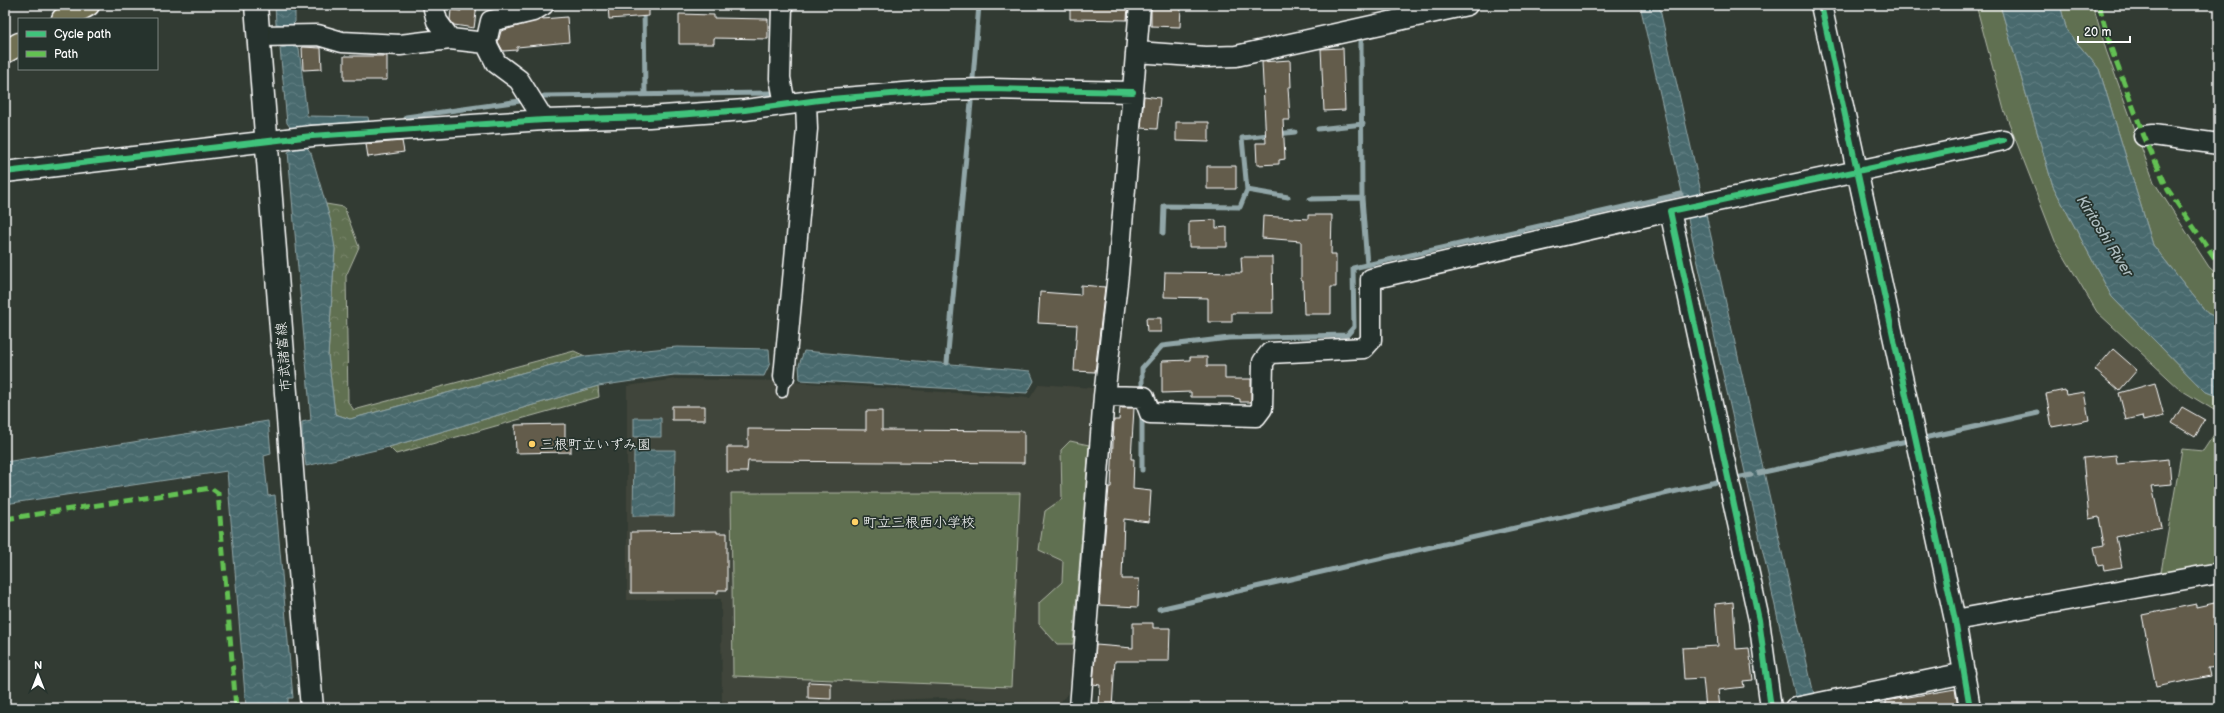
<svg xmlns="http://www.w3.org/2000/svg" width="2224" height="713" font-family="'Balsamiq Sans','Klee One',sans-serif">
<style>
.built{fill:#41453a}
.grass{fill:#606f51;stroke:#b0b7a8}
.forest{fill:url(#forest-crowns);stroke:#b0b7a8}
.water{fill:url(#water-waves);stroke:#91a6a8}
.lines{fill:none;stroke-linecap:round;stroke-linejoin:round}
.stream{stroke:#91a6a8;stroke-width:5}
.building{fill:#635c4c;stroke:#fff}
.lane-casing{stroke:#fff;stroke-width:13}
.street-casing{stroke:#fff;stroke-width:23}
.secondary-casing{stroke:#fff;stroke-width:25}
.highway-casing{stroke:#fff;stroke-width:25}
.lane{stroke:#26332d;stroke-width:10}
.street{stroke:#26332d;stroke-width:20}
.secondary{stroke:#26332d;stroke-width:22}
.highway{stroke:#716f52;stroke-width:22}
.quiet{stroke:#63c152;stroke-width:5;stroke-dasharray:10 5;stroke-linecap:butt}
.cycleway-casing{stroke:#26332d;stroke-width:8}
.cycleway{stroke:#40c37c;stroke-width:6}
.poi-dot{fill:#ffd166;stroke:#26332d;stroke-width:1.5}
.labels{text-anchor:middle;stroke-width:3.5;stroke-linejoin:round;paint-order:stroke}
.street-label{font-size:14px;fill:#fff;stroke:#26332d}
.poi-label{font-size:14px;fill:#fff;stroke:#26332d;text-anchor:start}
.water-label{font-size:15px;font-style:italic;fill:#adbcbe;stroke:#26332d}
</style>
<defs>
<pattern id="forest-crowns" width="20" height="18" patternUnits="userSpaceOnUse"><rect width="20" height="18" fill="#606f51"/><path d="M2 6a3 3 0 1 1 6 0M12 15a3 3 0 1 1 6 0" fill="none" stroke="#78856b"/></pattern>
<pattern id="water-waves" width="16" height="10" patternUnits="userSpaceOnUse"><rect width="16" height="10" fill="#486a6e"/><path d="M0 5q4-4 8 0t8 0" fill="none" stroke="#638084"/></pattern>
</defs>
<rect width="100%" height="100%" fill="#323b33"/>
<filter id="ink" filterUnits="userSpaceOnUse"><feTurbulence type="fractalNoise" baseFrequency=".025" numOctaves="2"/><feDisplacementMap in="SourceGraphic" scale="8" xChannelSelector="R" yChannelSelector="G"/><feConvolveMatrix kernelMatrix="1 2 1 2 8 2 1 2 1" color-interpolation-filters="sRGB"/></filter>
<g filter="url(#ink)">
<path class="built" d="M676,379L778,381L1030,398L1039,384L1093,388L1069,693L1059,703L941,698L722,707L721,599L627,600V386Z"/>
<path class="grass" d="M1976,5H2000L2053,186L2112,297L2204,391L2219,397V413L2181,390L2097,312L2055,241L2004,110Z
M2060,5H2093L2106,50L2154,182L2209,267L2219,276V319L2207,313L2153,245L2099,69L2067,31Z
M2219,427V568L2160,578L2182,449L2203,451Z
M1070,441L1089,445L1073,644H1057L1039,624V603L1062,582L1063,561L1039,550L1045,511L1062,499L1061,450Z
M731,493H1020L1011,687L733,676Z"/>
<path class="forest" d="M326,204L344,207L359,247L346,276L348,402L354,410L574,351L585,356L350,419L335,414L328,356L335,249Z
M598,386L599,397L396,454L389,447Z"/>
<path class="water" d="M275,5H295V22L290,27L293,47L299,48L307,116L368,117L369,122L307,125L306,146L311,153L331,222L335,249L328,356L335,414L350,419L585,356L677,347L769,349L770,363L764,376L674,375L598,386L389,447L306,466L302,436V422L311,420L288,152L294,149L293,131L287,123L280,48L286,47L284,26L276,24Z
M1640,5H1659L1817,708H1798Z
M2000,5H2060L2067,31L2099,69L2153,245L2207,313L2219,319V397L2204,391L2112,297L2053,186Z
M804,351L1030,371L1034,381L1027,393L800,380L799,365Z
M634,418H661V437H634Z
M268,421L271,454L264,456L268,496L275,495L293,698H288V708H246L227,471L5,504V462Z
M634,450H675L674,516H633Z"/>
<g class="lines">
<path class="stream" d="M644,5L645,94
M1361,42L1362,198L1367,265
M973,78L979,5
M544,96L770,93
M406,117L520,101
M1318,129L1363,124
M1247,190L1288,197
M1310,199L1362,198
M1163,233L1164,206L1240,207L1247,190L1242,138L1295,132
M947,363L971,102
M1142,384V368L1162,346L1229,338L1347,335L1354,327L1353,268L1681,194
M1142,413V470
M1924,438L2038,413
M1759,473L1907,441
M1736,478L1751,475
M1159,609L1721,481"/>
</g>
<path class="building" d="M461,5H477L474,28L454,25L450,20L451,10L461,11Z
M608,5H649V16L609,19Z
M1070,5H1128L1127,20L1070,19Z
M1151,5L1181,7L1180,27L1151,26Z
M679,14L714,15V18L768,19V39L714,38V44H679Z
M567,17L569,42L517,47V50L503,51L498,42L501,31L542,19Z
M302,47L321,48L322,69L303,70Z
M1343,48L1345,110L1324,111L1321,49Z
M344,56H387V80H344Z
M1290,60L1291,87H1288L1290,120H1283L1285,159L1279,160V164L1257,165L1256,143H1266L1262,62Z
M1144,96L1160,98L1157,129L1141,128Z
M1176,122H1209V142L1176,141Z
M402,141L404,152L368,157L366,144Z
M1207,166H1236V189H1207Z
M1308,215H1332L1331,254H1336V287H1331V314H1304L1303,281H1301V241L1262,238L1263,216L1308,219Z
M1216,220V228L1227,227V247H1189V221Z
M1241,257H1272L1273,313H1232V322H1208V298L1164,297L1165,272L1242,273Z
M1081,285L1105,287L1095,372L1074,371L1077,325L1038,323L1040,292L1081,295Z
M1146,318H1161V332H1147Z
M2113,349L2137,370L2119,391L2095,370Z
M1190,357H1207V366H1225V379H1251V402H1240V399L1230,397H1191V392L1162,393V361L1190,360Z
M2155,383L2164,416L2143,421L2142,416L2126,420L2119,393Z
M2065,390L2066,395L2084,392L2089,420L2052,427L2046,394Z
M672,406H705V420H672Z
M2182,407L2205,420L2195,437L2172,423Z
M1120,408H1134L1131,459H1134L1133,489L1151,491L1149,522L1124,519L1122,579H1139L1138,607L1099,605L1109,487H1111L1114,420H1119Z
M866,411H882V430L1024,431V463L748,461L747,472H727V447H748V429L866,430Z
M565,424V439H571V452L516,453L515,425Z
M2116,455L2117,464L2169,459L2171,484L2152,486L2161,527L2116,537L2122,567L2104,570L2103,565L2098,566L2094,547L2104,545L2099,517L2089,519L2083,458Z
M717,531V533H727V590H718V593H631V532Z
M1733,602L1736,649L1749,648L1753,680L1743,681L1744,687L1718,690L1720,708H1706L1703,678L1684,679L1682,648L1718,646L1715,604Z
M2219,602V667L2208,668L2210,676L2156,687L2142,615L2196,604V607Z
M1133,623H1153V628H1170L1169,661H1115L1112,708H1099L1100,685L1093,684L1096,645L1133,648Z
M808,682L831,683V699L808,698Z
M1955,689L1958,708H1886V701Z"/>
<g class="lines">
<defs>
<path id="lane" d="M782,392L784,377"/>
<path id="street" d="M433,5L437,21L450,39L486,43L496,63L519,80L544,120
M782,5L780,78L785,104
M1821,5L1955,620L1970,708
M259,36L318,35L342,42L400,45L450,39
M486,43L491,21L533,11L543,5
M1137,52L1206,57L1236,56L1467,5
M2144,136L2153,135L2219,144
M5,172L312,136L544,120L649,117L745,110L819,100L940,90L991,89L1133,92
M784,377L807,129L806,102
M1104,396L1144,397L1150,413L1256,416L1262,408L1263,362L1270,353L1364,348L1371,340V279L1670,211
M1955,620L2219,573
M1080,708L1104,396L1118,274L1140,5
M1771,708L1759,620L1670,211L2003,140
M1795,708L1965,673"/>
<path id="secondary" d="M256,5L298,548L312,708"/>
<path id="highway" d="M63,19L88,5
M5,52L19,44"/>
</defs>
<use href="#lane" class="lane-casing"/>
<use href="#street" class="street-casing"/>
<use href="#secondary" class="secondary-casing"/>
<use href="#highway" class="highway-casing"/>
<use href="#lane" class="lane"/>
<use href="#street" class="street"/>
<use href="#secondary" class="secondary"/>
<use href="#highway" class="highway"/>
<path class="quiet" d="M2099,5L2112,51L2144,136L2168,190L2219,264
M5,519L211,488L218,493L236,708"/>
<defs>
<path id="cycleway" d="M1821,5L1955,620L1970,708
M5,172L312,136L544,120L649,117L745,110L819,100L940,90L991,89L1133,92
M1771,708L1759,620L1670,211L2003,140"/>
</defs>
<use href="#cycleway" class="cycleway-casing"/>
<use href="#cycleway" class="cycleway"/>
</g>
</g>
<g class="poi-dot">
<circle cx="532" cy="444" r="4"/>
<circle cx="855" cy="522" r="4"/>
</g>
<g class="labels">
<g class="street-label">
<text transform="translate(283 357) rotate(-94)" y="5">市武諸富線</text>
</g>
<g class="poi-label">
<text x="540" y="449">三根町立いずみ園</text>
<text x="863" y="527">町立三根西小学校</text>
</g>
<g class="water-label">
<text transform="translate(2105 236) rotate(58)" y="5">Kiritoshi River</text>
</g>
</g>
<rect width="2224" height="713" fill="none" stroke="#26332d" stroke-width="20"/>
<rect x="10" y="10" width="2204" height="693" fill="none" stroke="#fff" stroke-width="1.5" filter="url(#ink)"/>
<rect x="18" y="18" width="140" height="52" fill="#26332d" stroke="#7d8581"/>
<rect x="26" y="31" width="20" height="6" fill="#40c37c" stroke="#7d8581"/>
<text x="54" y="38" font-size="12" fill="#ffffff">Cycle path</text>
<rect x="26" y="51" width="20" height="6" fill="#63c152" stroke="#7d8581"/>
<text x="54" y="58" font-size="12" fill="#ffffff">Path</text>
<g transform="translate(38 675)" stroke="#26332d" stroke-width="3" paint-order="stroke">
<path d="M0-3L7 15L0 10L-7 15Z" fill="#ffffff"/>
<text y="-6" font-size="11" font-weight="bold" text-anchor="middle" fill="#ffffff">N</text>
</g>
<path d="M2078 36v6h52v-6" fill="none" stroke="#ffffff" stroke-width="2"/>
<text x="2084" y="36" font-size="12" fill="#ffffff" stroke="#26332d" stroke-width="3" paint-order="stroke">20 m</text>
</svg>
